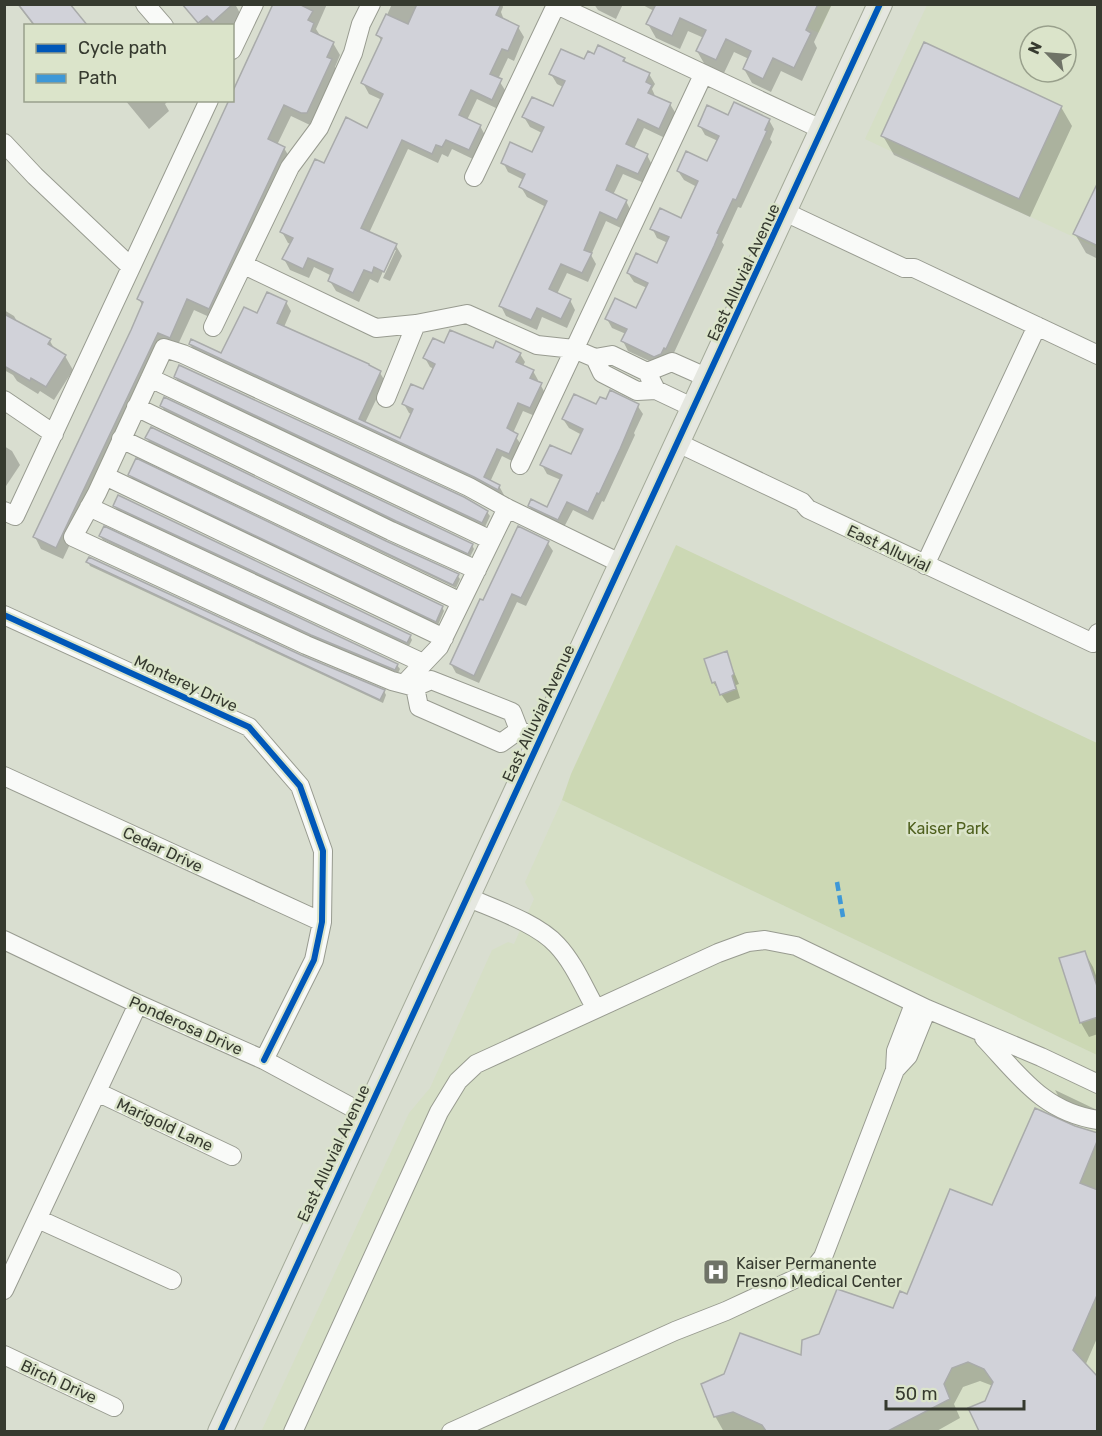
<svg xmlns="http://www.w3.org/2000/svg" width="1102" height="1436" font-family="Rubik,sans-serif">
<style>
.built{fill:#d6dfc6;fill-rule:evenodd}
.green{fill:#ccd8b4}
.shadow{fill:#0003}
.building{fill:#d1d2d9;stroke:#a9abaa;stroke-width:1.5}
.lines{fill:none;stroke-linecap:round;stroke-linejoin:round}
.minor-casing{stroke:#989b90;stroke-width:20}
.major-casing{stroke:#a4aa99;stroke-width:26}
.minor{stroke:#f9faf8;stroke-width:18}
.major{stroke:#e5e7e0;stroke-width:24}
.quiet{stroke:#3e98d7;stroke-width:4.5;stroke-dasharray:9 4.5;stroke-linecap:butt}
.cycleway-casing{stroke:#dbe4ca;stroke-width:10}
.cycleway{stroke:#0057b8;stroke-width:6}
.labels{text-anchor:middle;stroke-width:5;stroke-linejoin:round;paint-order:stroke}
.street-label{font-size:16px;fill:#363a2f;stroke:#dbe4ca}
.park-label{font-size:16px;fill:#4f601e;stroke:#dbe4ca}
.poi-label{font-size:16px;fill:#363a2f;stroke:#dbe4ca;text-anchor:start}
</style>
<rect width="100%" height="100%" fill="#d9ded0"/>
<path class="built" d="M757,5H832L819,33Z
M927,5H1097V248L865,139ZM1030,36H1066V72H1030Z
M562,800L1097,1055V1431L261,1432L409,1113L430,1088L492,950L508,942L514,944L534,899L525,882Z"/>
<path class="green" d="M676,545L1097,743V1055L562,800L571,774Z"/>
<path class="shadow" d="M17,4H69L86,26H34Z
M184,4H235L242,17L232,26H202Z
M275,4H327L316,29L321,37L333,43L340,55L335,67L338,72L312,126L291,116L277,145L284,148L291,160L216,320L194,310L176,349L165,344L63,559L41,549L35,537L143,307L139,299L232,100Z
M392,4H502L503,7L501,12L504,20L518,27L524,37L514,61L508,58L498,79L505,90V95L498,109L477,99L467,120L480,126L486,137L475,160L452,149L448,157L442,154L438,163L408,149L369,233L396,246L402,256L390,281L383,278L396,250H392L378,283L370,279L359,302L336,291L330,281L332,276L314,267L309,278L290,270L284,259L291,244L288,243L282,232L325,165L368,130L382,100L369,94L363,83L382,42L378,35Z
M594,4H623L616,19L598,10Z
M641,4H832L814,42L817,48L802,81L781,71L771,92L752,83L744,69L749,59L734,52L724,73L705,65L697,51L704,38L688,31L680,49L656,38L648,24L654,11Z
M624,59L627,64L649,74L655,84L652,89L656,98L670,104L676,114L665,138L644,128L634,149L647,155L652,165L644,183L623,174L613,195L626,201L631,211L623,229L606,221L591,255L596,264L588,282L567,273L557,294L570,300L575,310L567,328L542,317L537,330L506,316L501,306L546,207L527,197L521,187L524,180L508,172L503,162L532,154L542,133L530,127L524,117L554,108L563,87L557,84L551,74L585,61Z
M125,100H169L165,104L169,111L149,129Z
M1061,107L1072,126L1030,217L894,155L883,136Z
M729,117L769,120L774,129L770,139L772,142L741,208L738,207L722,242L724,245L719,256L672,357L660,366L628,351L623,341L626,334L612,328L607,319L637,310L647,288L634,282L628,273L658,265L668,243L657,238L652,228L682,220L697,187L684,180L678,171L708,163L718,141L705,135L700,126Z
M1098,185V259L1086,253L1075,234Z
M268,294L286,302L291,311L284,327L380,373L385,381L365,423L401,440L413,415L409,413L404,404L424,391L434,369L430,367L425,358L445,345L520,354L525,362L523,366L533,371L538,380L537,382L540,384L545,393L535,416L523,411L513,433L520,443V448L514,462L502,456L490,482L499,486L504,495L503,498L195,353L190,344L222,355L258,315Z
M4,310L14,316L18,323L50,341L55,350L65,356L73,370L54,400L40,391L38,394L17,381L13,375L4,370Z
M175,377L487,512L490,516L485,527L178,381Z
M637,405L643,414L634,433L635,435L604,502L602,501L593,520L573,510L563,529L535,515L529,506L548,509L561,480L547,474L542,465L572,456L582,435L569,428L563,419L597,406Z
M162,406L472,545L474,549L470,557L399,525L164,410Z
M147,438L457,575L460,579L456,588L149,442Z
M4,446L12,451L20,465L4,489Z
M130,474L442,607L444,611L438,625L132,479Z
M115,506L410,636L412,640L409,646L117,510Z
M100,536L397,665L400,669L398,673L314,639L103,540Z
M547,542L553,551L526,606L517,602L479,683L456,673L451,664L483,602Z
M88,562L301,657L384,691L386,695L383,703L90,566Z
M726,653L739,684L736,685L740,698L727,703L713,682Z
M1085,953L1093,967L1098,981V1034L1089,1037L1081,1023Z
M1055,1090L1097,1110L1098,1111L1066,1110Z
M1057,1121L1098,1134V1185L1095,1191L1098,1192V1336L1085,1366L1098,1378V1432H981L970,1408L986,1402L993,1386L980,1381L963,1387L954,1404L960,1418L935,1432H724L715,1416L803,1357L893,1310L992,1207Z"/>
<path class="building" d="M18,4H70L88,26H35Z
M182,4H233L213,22L207,16L198,23Z
M273,4H299L313,11L308,20L314,23L311,31L334,42L327,57L332,59L307,113H301L284,105L268,139L285,147L209,309L187,299L170,338L158,333L56,548L33,537L131,330L143,302L137,299L229,100H232V93Z
M417,4H501L496,15L519,26L508,51L502,49L490,74L502,79L492,100L471,90L459,115L481,125L469,150L446,140L442,147L436,145L432,154L402,140L361,228L397,244L384,272L374,267L372,273L364,270L353,293L328,281L333,269L308,258L303,269L282,259L293,238L280,232L315,159L324,163L346,117L367,128L383,94L361,83L382,38L376,35L386,14L408,24Z
M652,4H818L806,30L811,33L794,68L773,58L763,79L743,69L751,51L726,39L716,60L696,51L706,30L680,18L672,36L646,24L655,6Z
M924,42L1062,106L1019,199L881,136Z
M598,45L625,58L623,61L650,73L646,82L652,85L648,93L671,103L659,129L638,119L626,144L648,154L638,174L617,165L606,190L627,200L617,220L600,212L584,250L592,253L582,273L561,264L549,289L571,299L561,319L537,308L531,320L499,306L547,201L519,187L525,174L501,163L510,142L532,152L544,127L522,117L532,97L553,106L565,81L549,74L561,49L584,59L588,51L594,54Z
M734,102L770,119L765,130L767,131L736,200L733,199L717,233L719,234L714,246L666,349L664,348L661,354L654,357L621,341L627,329L605,319L615,298L636,308L648,283L627,273L636,253L657,263L669,237L650,229L660,208L681,218L698,181L677,171L686,151L707,161L719,136L698,126L707,105L728,115Z
M1098,182V246L1073,234Z
M267,292L287,301L277,323L369,364V365L381,371L359,419L400,438L413,409L402,404L411,384L423,389L435,364L423,358L433,338L444,343L450,330L493,348L496,341L521,353L516,362L534,370L530,378L542,383L530,408L518,403L507,428L518,434L509,454L497,449L484,477L500,485L498,490L474,477L189,344L191,339L221,353L244,307L257,313Z
M4,314L51,339L48,344L66,355L46,387L31,378L30,381L4,366Z
M179,365L464,497L488,511L482,523L174,377Z
M610,390L639,404L620,449L599,494L597,493L588,512L567,502L558,520L528,506L531,499L547,507L562,475L540,465L550,445L571,454L583,429L562,419L574,394L596,404L600,397L606,399Z
M164,397L473,544L468,554L396,521L160,406Z
M151,427L386,541L459,574L453,585L145,438Z
M136,458L443,606L436,622L128,475Z
M118,495L411,635L407,643L113,506Z
M104,526L398,664L395,670L311,635L99,536Z
M518,526L549,541L521,598L512,594L474,676L450,664L480,599L483,600Z
M89,557L301,655L385,690L380,700L86,562Z
M727,651L734,674L732,676L736,689L720,695L715,682L712,683L704,659Z
M1085,951L1098,989V1017L1080,1023L1059,958Z
M1035,1108L1075,1126L1098,1133V1139L1080,1183L1098,1190V1293L1073,1350L1098,1377V1431H979L968,1408L985,1401L993,1382L984,1369L968,1362L952,1368L944,1384L950,1399L888,1431H766L762,1425L733,1412L714,1417L701,1384L724,1374L740,1333L801,1355L802,1340L819,1334L837,1289L893,1308L900,1291L907,1294L950,1189L992,1205Z"/>
<g class="lines">
<defs>
<path id="minor" d="M145,4L164,26
M555,4L823,130
M232,50L254,4
M4,143L35,176L131,267
M474,177L556,5
M785,212L904,268H914L1098,355
M244,265L376,328L416,324L467,314L537,345L574,349L595,358L612,355L647,372L656,390
M213,327L290,167L319,128L353,53L361,24L371,4
M595,358L602,373L637,391L656,390L694,408
M647,372L672,362L708,378
M150,378L491,540
M386,398L416,324
M4,400L54,434
M136,407L391,531L477,570
M121,439L461,602
M678,443L802,502L808,509L1093,643L1098,633
M520,465L703,75
M105,476L444,638
M89,507L423,663
M507,508L622,564
M4,511L15,516L209,100
M925,565L1037,326
M4,615L249,727L300,786L323,851L322,922L314,960L264,1060
M404,684L439,647L507,508L469,487L183,354L164,348L97,493L73,537L306,645L392,681L415,687
M519,730L501,743L419,707L415,687L431,680L512,712L519,730L540,740
M4,776L322,922
M467,897C494,909 537,923 557,945C574,963 584,988 596,1009
M4,940L138,1004L264,1060L366,1115
M984,1038C1019,1075 1043,1112 1098,1120
M895,1070L896,1051L914,1004
M97,1092L232,1156
M38,1219L172,1280
M4,1290L138,1004
M4,1355L114,1407
M293,1432L439,1112L458,1081L476,1064L718,953L748,942L765,940L796,946L927,1009L1041,1057L1098,1084
M451,1432L675,1331L726,1311L812,1271L823,1257L895,1070L908,1056L927,1009"/>
<path id="major" d="M220,1432L880,4"/>
</defs>
<use href="#minor" class="minor-casing"/>
<use href="#major" class="major-casing"/>
<use href="#minor" class="minor"/>
<use href="#major" class="major"/>
<path class="quiet" d="M837,882L843,917"/>
<defs>
<path id="cycleway" d="M4,615L249,727L300,786L323,851L322,922L314,960L264,1060
M220,1432L880,4"/>
</defs>
<use href="#cycleway" class="cycleway-casing"/>
<use href="#cycleway" class="cycleway"/>
</g>
<defs>
<symbol id="hospital-square" viewBox="-11 -11 22 22"><rect x="-9" y="-9" width="18" height="18" rx="4" fill="#6f7367" stroke="#dbe4ca"/><path d="M-5-5h3v3.5h4V-5h3V5h-3V1.5h-4V5h-3Z" fill="#fff"/></symbol>
</defs>
<g fill-rule="evenodd">
<use href="#hospital-square" x="701" y="1257" width="30" height="30"/>
</g>
<g class="labels">
<g class="street-label">
<text transform="translate(743 272) rotate(-65)" y="6">East Alluvial Avenue</text>
<text transform="translate(889 548) rotate(25)" y="6">East Alluvial</text>
<text transform="translate(186 683) rotate(25)" y="6">Monterey Drive</text>
<text transform="translate(538 713) rotate(-65)" y="6">East Alluvial Avenue</text>
<text transform="translate(163 849) rotate(25)" y="6">Cedar Drive</text>
<text transform="translate(186 1025) rotate(24)" y="6">Ponderosa Drive</text>
<text transform="translate(165 1124) rotate(25)" y="6">Marigold Lane</text>
<text transform="translate(333 1153) rotate(-65)" y="6">East Alluvial Avenue</text>
<text transform="translate(59 1381) rotate(25)" y="6">Birch Drive</text>
</g>
<g class="park-label">
<text x="948" y="834">Kaiser Park</text>
</g>
<g class="poi-label">
<text x="736" y="1269">Kaiser Permanente<tspan x="736" dy="18">Fresno Medical Center</tspan></text>
</g>
</g>
<rect width="1102" height="1436" fill="none" stroke="#363a2f" stroke-width="12"/>
<rect x="24" y="24" width="210" height="78" fill="#dbe4ca" stroke="#99a08c" stroke-width="1.5"/>
<rect x="36" y="44" width="30" height="9" fill="#0057b8" stroke="#99a08c" stroke-width="1.5"/>
<text x="78" y="54" font-size="18" fill="#363a2f">Cycle path</text>
<rect x="36" y="74" width="30" height="9" fill="#3e98d7" stroke="#99a08c" stroke-width="1.5"/>
<text x="78" y="84" font-size="18" fill="#363a2f">Path</text>
<g transform="translate(1048 54) rotate(295)"><circle r="28" fill="#dbe4ca" stroke="#99a08c" stroke-width="1.5"/>
<path d="M0-4.5L10 22L0 15L-10 22Z" fill="#6f7367"/>
<text y="-9" font-size="16" font-weight="bold" text-anchor="middle" fill="#363a2f">N</text>
</g>
<path d="M886 1400v9h138v-9" fill="none" stroke="#363a2f" stroke-width="3"/>
<text x="895" y="1400" font-size="18" fill="#363a2f" stroke="#dbe4ca" stroke-width="4.5" paint-order="stroke">50 m</text>
</svg>
